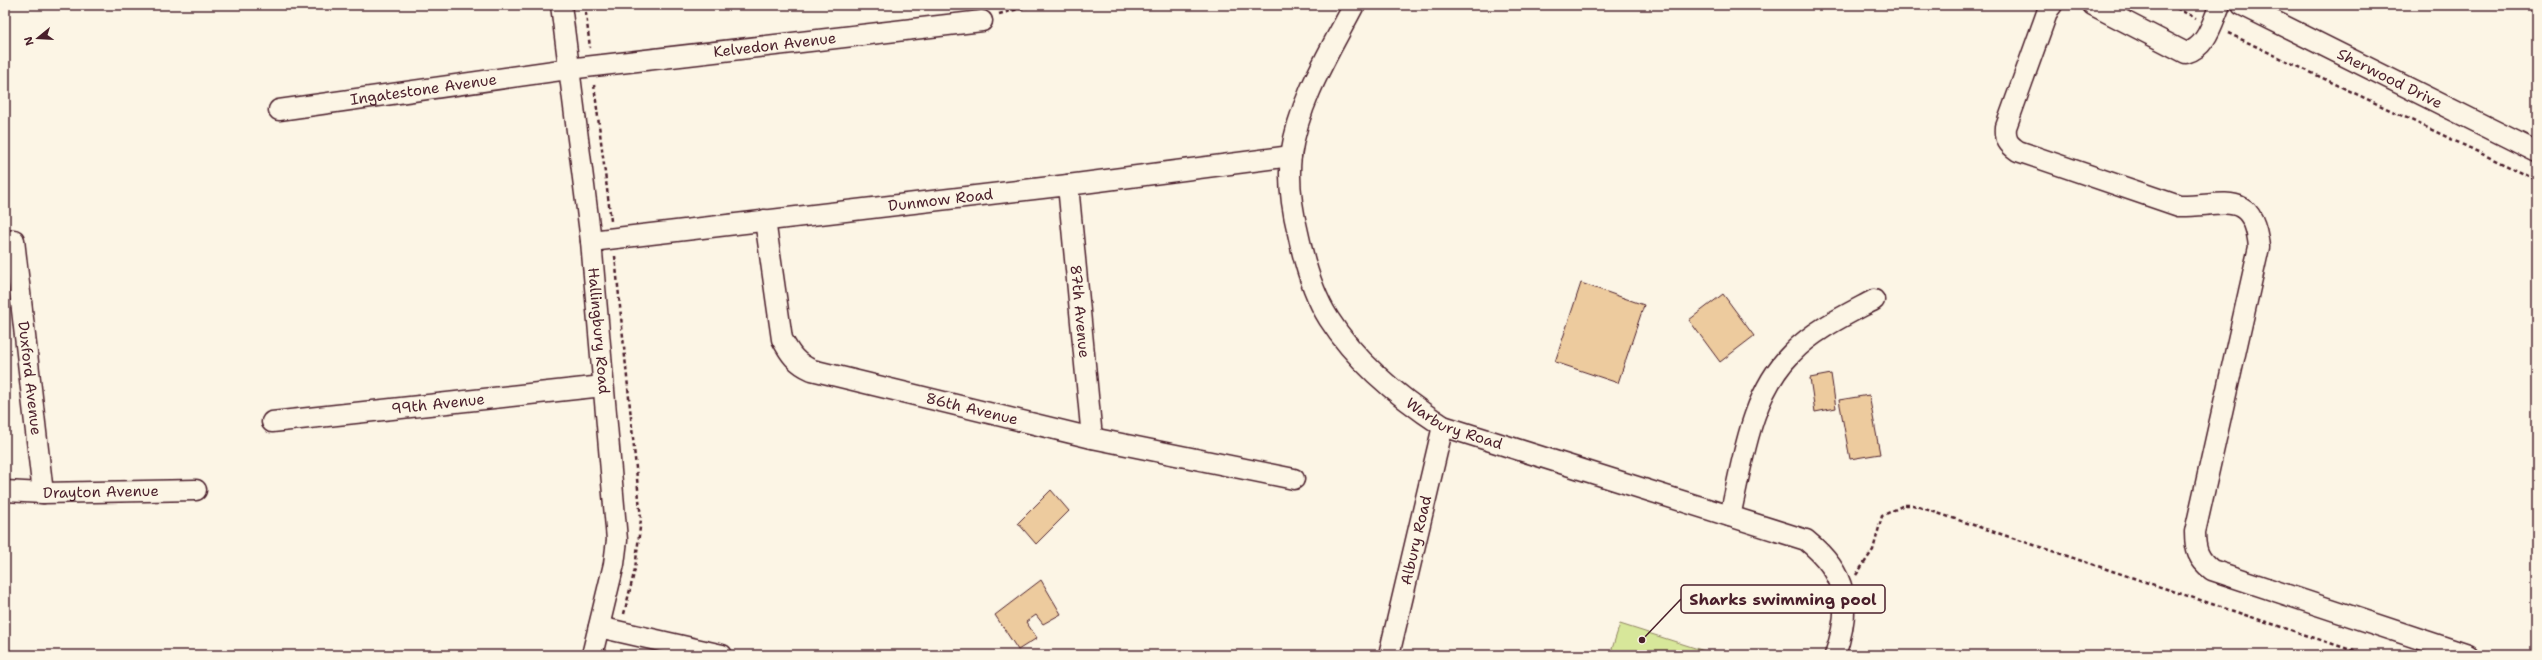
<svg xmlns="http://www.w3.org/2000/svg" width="2542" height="660" font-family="'Shantell Sans',sans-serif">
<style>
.green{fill:#d7e79a;stroke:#908362}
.building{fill:#edcb9e;stroke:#4a1f2b}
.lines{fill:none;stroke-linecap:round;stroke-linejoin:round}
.minor-casing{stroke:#4a1f2b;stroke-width:23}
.path{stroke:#4a1f2b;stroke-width:2.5;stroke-dasharray:4 3;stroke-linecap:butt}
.minor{stroke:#fcf5e5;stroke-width:20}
.labels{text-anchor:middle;stroke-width:3;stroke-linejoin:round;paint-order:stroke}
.street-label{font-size:15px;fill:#4a1f2b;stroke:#fcf5e5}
.leader{fill:none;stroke:#4a1f2b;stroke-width:1.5}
.callout-dot{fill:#4a1f2b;stroke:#fcf5e5;stroke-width:1.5}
.callout{fill:#fcf5e5;stroke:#4a1f2b;stroke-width:1.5}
.callout-label{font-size:16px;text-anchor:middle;font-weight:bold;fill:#4a1f2b}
</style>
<rect width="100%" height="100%" fill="#fcf5e5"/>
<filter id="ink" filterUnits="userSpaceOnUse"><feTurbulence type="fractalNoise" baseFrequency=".025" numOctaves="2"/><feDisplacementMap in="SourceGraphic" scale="8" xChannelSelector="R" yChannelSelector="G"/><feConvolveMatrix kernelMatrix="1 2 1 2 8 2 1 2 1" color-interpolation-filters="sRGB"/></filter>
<g filter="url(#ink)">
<path class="green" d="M1620,624L1717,655H1610Z"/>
<path class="building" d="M1581,283L1644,305L1618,383L1555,362Z
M1723,294L1754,336L1720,362L1689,320Z
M1831,374L1836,408L1815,412L1810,378Z
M1869,395L1880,454L1850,459L1839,400Z
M1051,490L1069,511L1036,544L1018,523Z
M1041,580L1061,614L1043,624L1036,615L1026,622L1037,638L1018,650L995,615Z
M1668,651L1680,654L1679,655H1666Z"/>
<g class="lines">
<defs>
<g id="minor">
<path id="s1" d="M561,5L591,241L617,540L614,564L592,655"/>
<path id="s2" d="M1354,5C1329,53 1299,100 1291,155C1288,181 1292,209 1298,233C1304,262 1313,294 1329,319C1357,363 1400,398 1443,426L1806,540C1848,574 1852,605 1835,655"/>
<path d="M2052,5L2048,10L2006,127C2005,140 2008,144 2018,151L2179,206C2222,207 2253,187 2259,247L2195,532C2195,550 2198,559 2212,570L2468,655"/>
<path d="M2093,5L2186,53C2207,47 2212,23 2220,5"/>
<path id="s3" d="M2242,5L2537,152"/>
<path id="s4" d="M279,110L568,69L982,21"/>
<path id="s5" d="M1068,185L1092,438"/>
<path id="s6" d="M765,220L782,339C790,354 796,363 812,370L1092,438L1294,479"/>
<path id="s7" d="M14,240L43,493"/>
<path id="s8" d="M591,241L1068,185L1291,156"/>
<path id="s9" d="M272,422L603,386"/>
<path id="s10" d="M5,491L43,493L196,490"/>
<path d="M1730,516C1743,461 1750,395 1792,353C1814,330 1846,315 1874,300"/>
<path d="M599,627L722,655"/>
<path id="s11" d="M1389,655L1443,426"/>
</g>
</defs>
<use href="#minor" class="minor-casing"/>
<path class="path" d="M585,5L590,48
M2170,5L2196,18
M999,14L1035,5
M2228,33L2537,180
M594,85L611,221
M615,256L641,519L635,569L624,614
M1856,575L1873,550L1882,516L1904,505H1913L2366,655"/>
<use href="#minor" class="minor"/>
</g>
</g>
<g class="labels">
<g class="street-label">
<text dy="5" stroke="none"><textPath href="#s4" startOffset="500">Kelvedon Avenue</textPath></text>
<text dy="5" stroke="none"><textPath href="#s3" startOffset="165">Sherwood Drive</textPath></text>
<text dy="5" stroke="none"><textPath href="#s4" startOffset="146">Ingatestone Avenue</textPath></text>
<text dy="5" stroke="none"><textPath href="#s8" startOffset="352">Dunmow Road</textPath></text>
<text dy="5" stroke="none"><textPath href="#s5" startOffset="127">87th Avenue</textPath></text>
<text dy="5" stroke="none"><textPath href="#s1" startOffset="328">Hallingbury Road</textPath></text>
<text dy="5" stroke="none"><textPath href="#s7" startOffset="139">Duxford Avenue</textPath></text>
<text dy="5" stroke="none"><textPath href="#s9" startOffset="167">99th Avenue</textPath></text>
<text dy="5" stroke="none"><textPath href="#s6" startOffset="329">86th Avenue</textPath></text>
<text dy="5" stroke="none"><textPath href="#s2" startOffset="501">Warbury Road</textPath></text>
<text dy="5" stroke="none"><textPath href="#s10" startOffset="96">Drayton Avenue</textPath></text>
<text dy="5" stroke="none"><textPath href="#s11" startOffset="118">Albury Road</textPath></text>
</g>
</g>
<path class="leader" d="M1642 640L1681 599"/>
<circle class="callout-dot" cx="1642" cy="640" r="4"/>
<rect class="callout" x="1681" y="585" width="204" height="28" rx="4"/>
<g class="callout-label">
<text x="1783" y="605">Sharks swimming pool</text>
</g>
<rect width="2542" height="660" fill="none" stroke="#fcf5e5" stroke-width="20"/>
<rect x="10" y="10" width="2522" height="640" fill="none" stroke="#4a1f2b" stroke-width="1.5" filter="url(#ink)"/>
<g transform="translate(38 38) rotate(252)" stroke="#fcf5e5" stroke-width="3" paint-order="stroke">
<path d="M0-3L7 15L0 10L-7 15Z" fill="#4a1f2b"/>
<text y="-6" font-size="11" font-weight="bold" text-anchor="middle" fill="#4a1f2b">N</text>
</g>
</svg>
